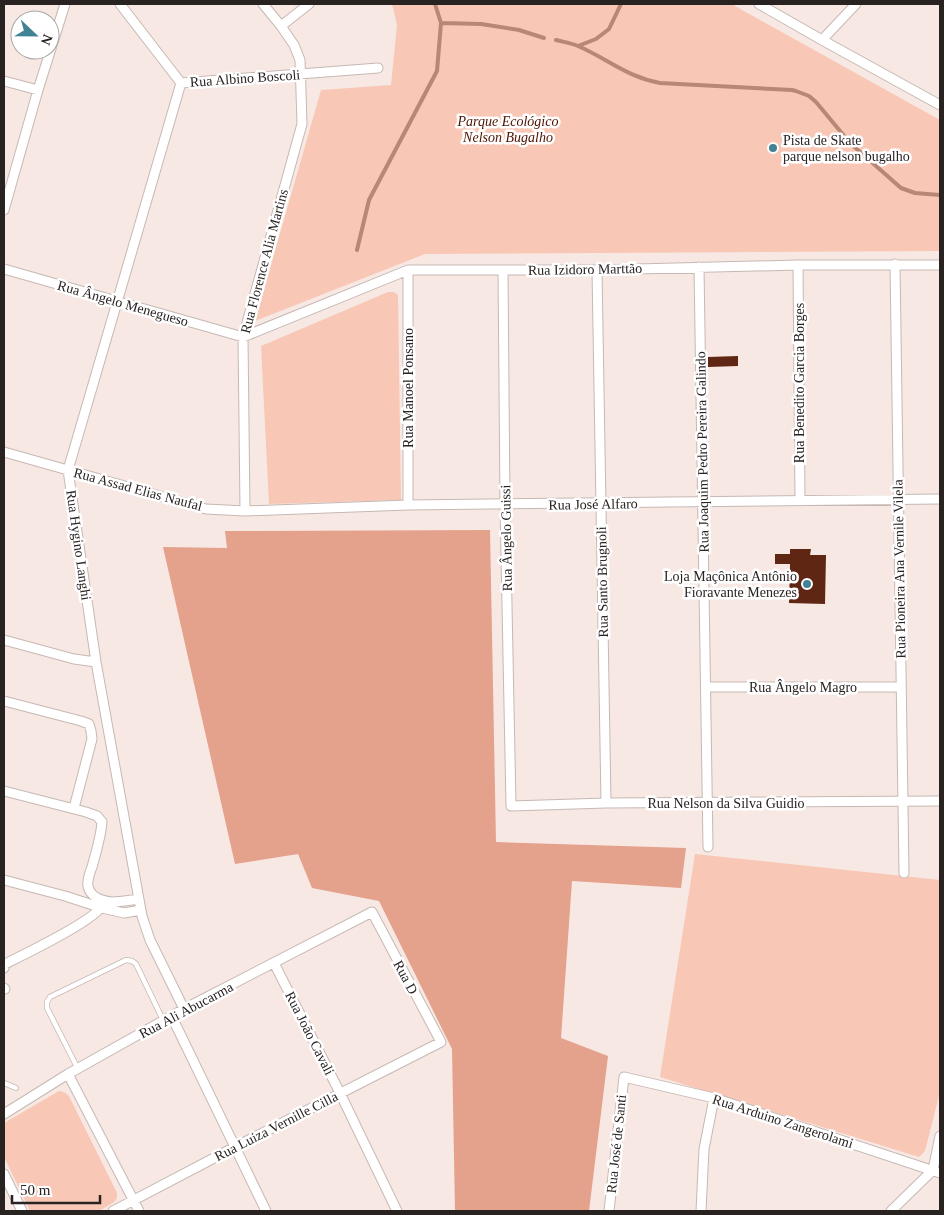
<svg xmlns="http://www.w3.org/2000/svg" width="944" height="1215" font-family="Georgia,serif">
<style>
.green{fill:#f8c7b6}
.forest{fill:#e4a18b}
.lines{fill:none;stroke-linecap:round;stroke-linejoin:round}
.stream{stroke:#b88776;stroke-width:4}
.building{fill:#5e2613}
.lane-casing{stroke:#c6b8b3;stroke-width:6}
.street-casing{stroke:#c6b8b3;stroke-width:11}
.lane{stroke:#fff;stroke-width:4.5}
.street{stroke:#fff;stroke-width:9}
.poi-dot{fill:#428295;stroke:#fff;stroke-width:2}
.labels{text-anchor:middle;stroke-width:5;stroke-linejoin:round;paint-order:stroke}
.street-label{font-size:14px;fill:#282221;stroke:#fff}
.park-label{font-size:14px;font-style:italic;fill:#4e1300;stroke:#fff}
.poi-label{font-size:14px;fill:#282221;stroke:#fff;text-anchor:start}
</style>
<rect width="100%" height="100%" fill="#f8e8e3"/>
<path class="green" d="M392,4H735V6L940,120V251L425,254L255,321L321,90L391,85L397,25Z
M388,292H394L398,295L401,500L269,504L261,346Z
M695,854L940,880V1092L925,1151L919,1157L660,1077Z
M59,1091L64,1092L69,1096L117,1193V1198L114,1202L99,1211H30L4,1157V1123Z"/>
<path class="forest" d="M490,530L496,842L686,848L681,888L572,881L561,1038L608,1056L589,1211H455L452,1049L379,901L312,888L298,854L235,864L163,547L227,548L225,531Z"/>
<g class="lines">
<path class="stream" d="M441,23L481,24L519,30L544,38
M556,40C563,42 571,43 578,46C608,59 627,77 660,83L792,90L796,91L809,96L816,102L850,143L901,188L915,193L940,195
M578,46L596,39L609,29L621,4
M357,250L369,200L437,71L441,23L435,4"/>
</g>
<path class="building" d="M738,356V366L708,367V357Z
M790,549H811L810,555H826L825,604L789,603L790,564H775V554H790Z"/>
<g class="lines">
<defs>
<path id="lane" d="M78,1069L47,1008V1002L50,997L126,960L132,961L136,964L163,1020
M4,1083L16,1088"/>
<path id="street" d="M120,4L181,83L378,68
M759,4L822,40L940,105
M281,26L309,4
M822,40L856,4
M4,81L38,90
M181,83L68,470L96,662L142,916L150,940L184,1009
M4,210L38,90L65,4
M895,264L904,873
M798,265L800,501
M699,267L708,847
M4,269L243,337L408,270H597L798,265H940
M408,270V505
M503,270L505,505L511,806L606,803L940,801
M597,270L606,803
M4,452L206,509L245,511L408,505L940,499
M245,511L243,337L302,124L300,60L294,45L281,26L263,4
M4,640L74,659L96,662
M706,687H901
M4,701L81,721L89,724L91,731L92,739L74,808
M4,791L86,812L97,816L102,822C101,837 96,852 92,867C90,872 87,880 88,886C90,897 102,901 112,902C121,902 130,900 139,899
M4,880L65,896L102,908L124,913L141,910
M274,963L340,1093L397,1211
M4,968L5,964C23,955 98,919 103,904
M4,988L5,989
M172,1017L266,1211
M68,1074L139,1211
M4,1114L68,1074L184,1009L372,912L441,1042L235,1147L113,1211
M933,1170L940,1136
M4,1174L22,1211
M609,1211L624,1077L714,1098L940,1173
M701,1211L704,1149L714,1098
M891,1211L933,1170"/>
</defs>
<use href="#lane" class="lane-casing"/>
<use href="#street" class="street-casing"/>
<use href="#lane" class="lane"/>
<use href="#street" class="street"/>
</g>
<g class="poi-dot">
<circle cx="773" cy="148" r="5"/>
<circle cx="807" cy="584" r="5"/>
</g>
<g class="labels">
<g class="street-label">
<text transform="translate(245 78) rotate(-4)" y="5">Rua Albino Boscoli</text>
<text transform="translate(264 261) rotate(-75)" y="5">Rua Florence Alia Martins</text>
<text transform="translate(585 269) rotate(-1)" y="5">Rua Izidoro Marttão</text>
<text transform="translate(123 303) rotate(16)" y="5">Rua Ângelo Menegueso</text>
<text transform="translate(799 383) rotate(-90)" y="5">Rua Benedito Garcia Borges</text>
<text transform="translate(408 388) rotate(-90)" y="5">Rua Manoel Ponsano</text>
<text transform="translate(702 452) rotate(-91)" y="5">Rua Joaquim Pedro Pereira Galindo</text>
<text transform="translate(138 489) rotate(15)" y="5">Rua Assad Elias Naufal</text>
<text transform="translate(593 504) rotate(-1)" y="5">Rua José Alfaro</text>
<text transform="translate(506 538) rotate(-91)" y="5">Rua Ângelo Guissi</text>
<text transform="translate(79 545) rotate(82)" y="5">Rua Hygino Langhi</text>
<text transform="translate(899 569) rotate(-91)" y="5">Rua Pioneira Ana Vernile Vilela</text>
<text transform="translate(602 582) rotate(-91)" y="5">Rua Santo Brugnoli</text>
<text x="803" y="692">Rua Ângelo Magro</text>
<text x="726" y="808">Rua Nelson da Silva Guidio</text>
<text transform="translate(406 977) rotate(62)" y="5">Rua D</text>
<text transform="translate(186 1010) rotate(-28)" y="5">Rua Ali Abucarma</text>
<text transform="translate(310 1033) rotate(63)" y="5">Rua João Cavali</text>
<text transform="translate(783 1121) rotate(18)" y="5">Rua Arduino Zangerolami</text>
<text transform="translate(276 1126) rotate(-27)" y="5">Rua Luiza Vernille Cilla</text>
<text transform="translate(616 1144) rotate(-84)" y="5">Rua José de Santi</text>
</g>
<g class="park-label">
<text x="508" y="126">Parque Ecológico<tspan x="508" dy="16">Nelson Bugalho</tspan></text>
</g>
<g class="poi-label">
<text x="783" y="145">Pista de Skate<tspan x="783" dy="16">parque nelson bugalho</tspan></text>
<text x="797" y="581" text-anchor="end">Loja Maçônica Antônio<tspan x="797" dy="16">Fioravante Menezes</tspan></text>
</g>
</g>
<rect width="944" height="1215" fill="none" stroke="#282221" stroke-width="10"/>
<g transform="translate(35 35) rotate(112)"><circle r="24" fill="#ffffff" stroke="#a9a7a6"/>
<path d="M0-4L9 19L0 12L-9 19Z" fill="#428295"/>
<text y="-8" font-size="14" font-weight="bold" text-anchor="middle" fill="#282221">N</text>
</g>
<path d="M12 1195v8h88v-8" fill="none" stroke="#282221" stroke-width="2.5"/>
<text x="20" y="1195" font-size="15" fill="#282221" stroke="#ffffff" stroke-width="4" paint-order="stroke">50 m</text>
</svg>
